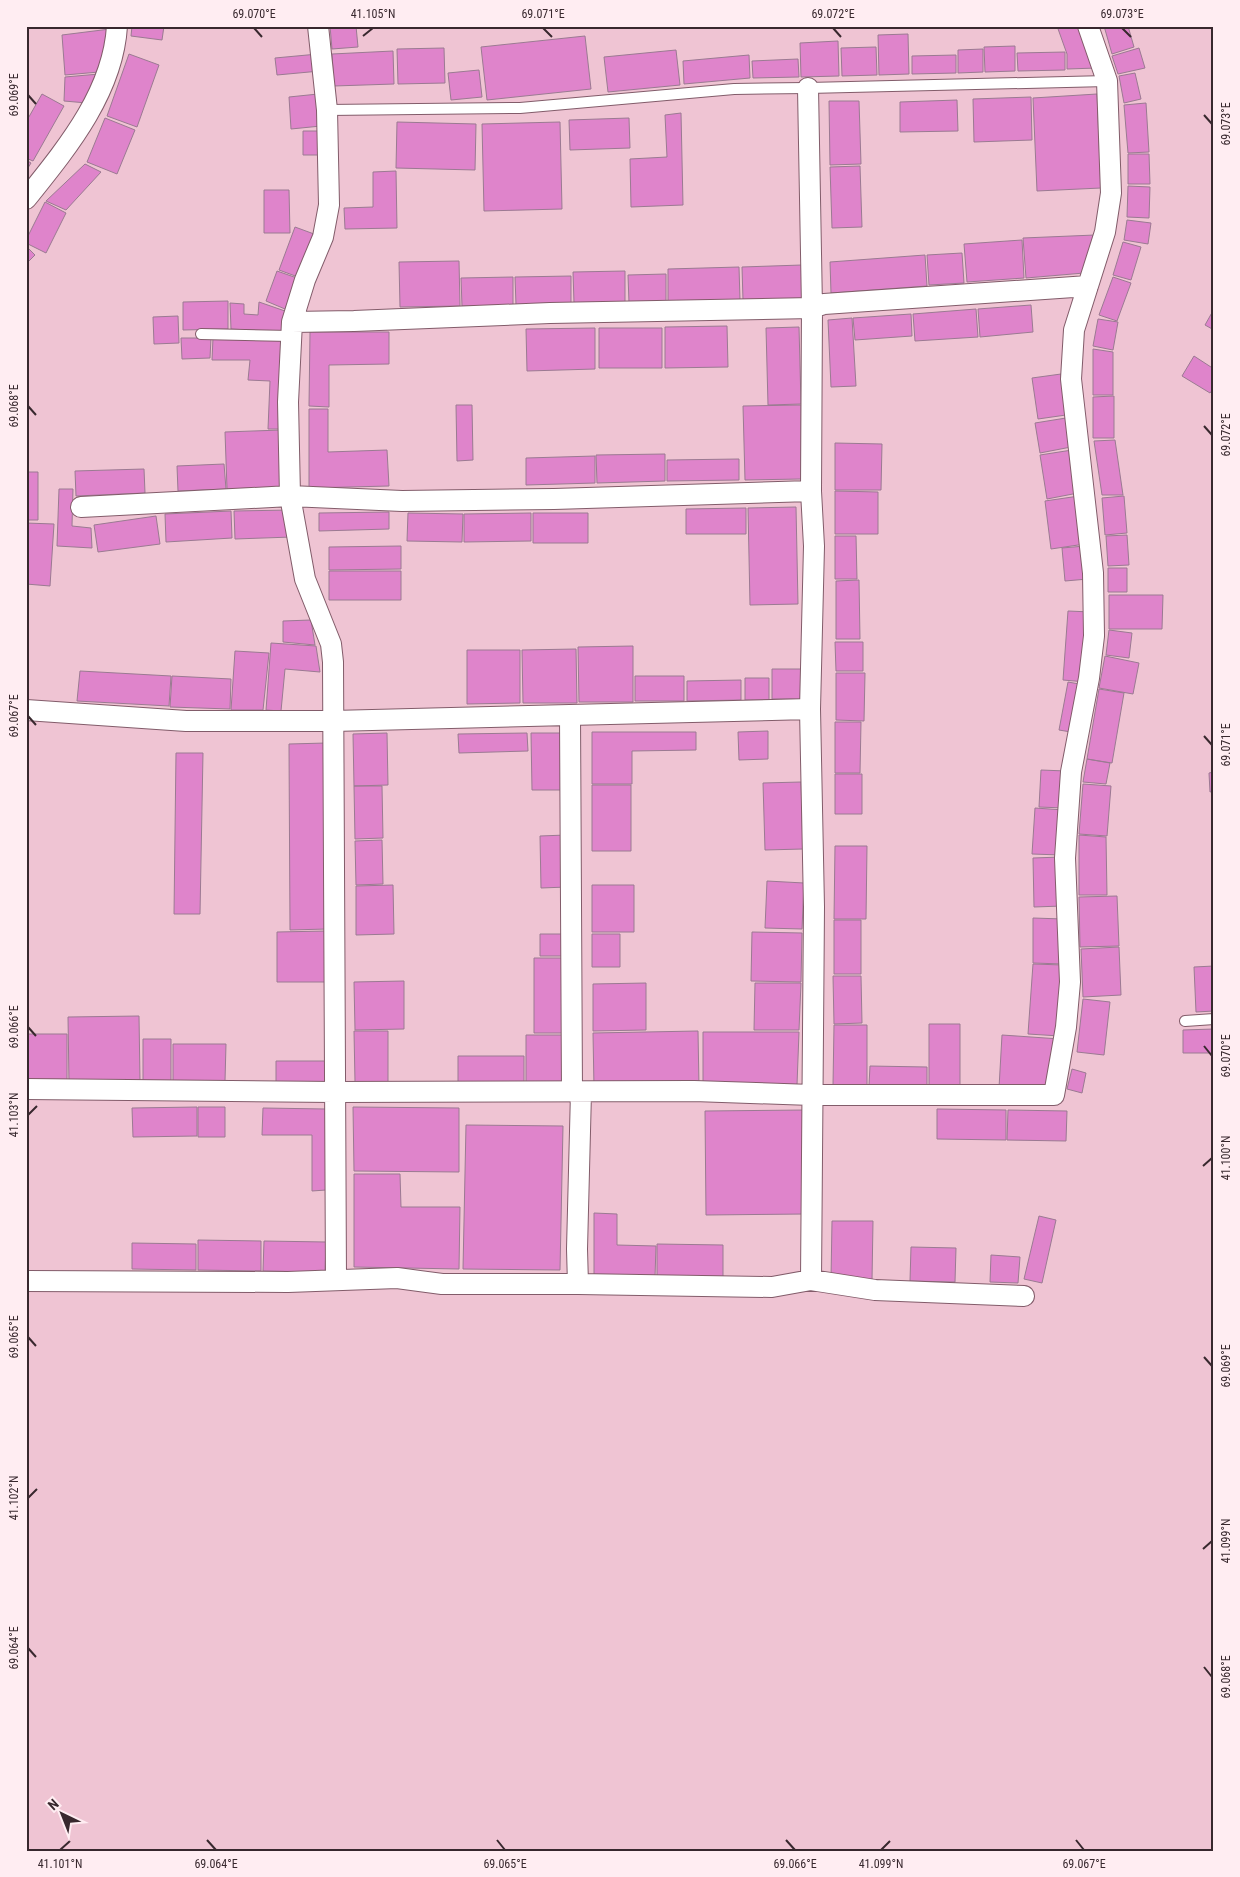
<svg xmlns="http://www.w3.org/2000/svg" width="1240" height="1877" font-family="'Roboto Condensed',sans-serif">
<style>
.building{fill:#df84cb;stroke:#9b7a92}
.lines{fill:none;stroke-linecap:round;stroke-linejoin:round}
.service-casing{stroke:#825c6a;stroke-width:12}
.minor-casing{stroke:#825c6a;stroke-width:22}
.service{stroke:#fff;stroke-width:10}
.minor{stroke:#fff;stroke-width:20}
.ticks{fill:none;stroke:#38282e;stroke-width:2}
.neatline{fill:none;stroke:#38282e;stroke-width:2}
.ticks-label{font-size:12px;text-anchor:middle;fill:#38282e}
</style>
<rect width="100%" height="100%" fill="#efc4d3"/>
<path class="building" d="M132,26H164L162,40L131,36Z
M330,26H356L358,47L332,49Z
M1057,26H1083L1097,68L1067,69V54Z
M1104,26H1128L1134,47L1112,54Z
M110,29L99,72L65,75L62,35Z
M908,34L909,74L879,75L878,35Z
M585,36L591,89L487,100L481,47Z
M838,41L839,76L801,77L800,43Z
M1015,46V71L985,72L984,47Z
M876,47L877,75L842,76L841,48Z
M444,48L445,83L398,84L397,49Z
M1139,48L1145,68L1118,74L1112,56Z
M983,49V72L958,73V50Z
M676,50L680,85L608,92L604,57Z
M393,51L394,84L334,86L332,54Z
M1065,52V70L1018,71L1017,53Z
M129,54L159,65L137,127L107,116Z
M318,54L320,71L277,75L275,58Z
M749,55L750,78L684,84L683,61Z
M956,55V73L912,74V56Z
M798,59L799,77L753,78L752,61Z
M479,70L482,97L451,100L448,73Z
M1135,73L1141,99L1124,103L1119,76Z
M99,74L87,103L64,101L65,77Z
M42,94L64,106L33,161L26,158V122Z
M318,94L321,126L291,129L289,97Z
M1097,94L1101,188L1037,191L1033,98Z
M1031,97L1032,140L974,142L973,99Z
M957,100L958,131L900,132V102Z
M829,101H859L861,164L830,165Z
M1146,103L1149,152L1128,153L1124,105Z
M681,113L683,205L631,207L630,159L667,157L665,115Z
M105,118L135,130L117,174L87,162Z
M629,118L630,148L570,150L569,120Z
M397,122L476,124L475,170L396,168Z
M560,122L562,209L484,211L482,124Z
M303,131H322V155H303Z
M1128,154H1149L1150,184H1128Z
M26,160L31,163L26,171Z
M85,164L101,172L66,210L46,201Z
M860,166L862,227L832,228L830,167Z
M396,171L397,228L345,229L344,208L373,207V172Z
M1128,186L1150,187L1149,218L1127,217Z
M264,190H289L290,233H264Z
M45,202L66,213L46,253L26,243V240Z
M1127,220L1151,223L1148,244L1124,240Z
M295,227L314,234L298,277L279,270Z
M1095,235L1084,273L1026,278L1023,238Z
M1022,240L1024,278L967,282L964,244Z
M1123,242L1141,247L1131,280L1113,275Z
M26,246L35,255L26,264Z
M962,253L964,283L929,285L927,255Z
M925,255L927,286L831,293L830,262Z
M459,261L460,306L400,307L399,262Z
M802,265L803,299L743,300L742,267Z
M739,267L740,300L668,302V269Z
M277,271L297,278L285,309L266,301Z
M625,271V302L574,303L573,272Z
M666,274V302L629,303L628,275Z
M571,276V304L516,305L515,277Z
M513,277V305L462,306L461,278Z
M1113,277L1131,283L1117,321L1099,315Z
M228,301V329L183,330V302Z
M259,302L285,311L284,332L231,329L230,303L244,304V314L258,315Z
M1031,305L1033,332L980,337L978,309Z
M976,309L978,337L915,341L913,314Z
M1214,309V330L1205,325Z
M911,314L912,336L855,340L853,318Z
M178,316L179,343L154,344L153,317Z
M852,318L856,386L831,387L828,320Z
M1098,319L1118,322L1113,350L1093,346Z
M727,326L728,367L665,368V327Z
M799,327L801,404L768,405L766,328Z
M595,328V369L527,371L526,329Z
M599,328H662V368H599Z
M310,332H389V364L329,365V407L309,406Z
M181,338H211L210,358L182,359Z
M213,338L285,339L281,429H268L270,381L248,380L250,360H212Z
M1093,349L1113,352V395H1093Z
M1194,356L1214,369V388L1210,393L1182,376Z
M1061,374L1066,415L1038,419L1032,378Z
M1114,396V438H1093V397Z
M456,405H472L473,460L457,461Z
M801,405V479L745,480L743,406Z
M309,409H328V452L387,450L389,486L309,488Z
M1066,418L1071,447L1040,453L1035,423Z
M281,430L283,487L227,489L225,432Z
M1115,440L1123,495H1102L1094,441Z
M835,443L882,444L881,490H835Z
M1072,450L1078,493L1047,499L1040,455Z
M665,454V481L597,483L596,455Z
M595,456V483L526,485V458Z
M739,459V480L667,481V460Z
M224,464L226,489L178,491L177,466Z
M144,469L145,493L76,496L75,471Z
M26,472H38V520H26Z
M59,489H73L72,526L91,528L92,548L57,546Z
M835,491L878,492V534H835Z
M1079,496L1085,544L1051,549L1045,501Z
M1124,496L1127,533L1105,535L1102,498Z
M796,507L798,604L750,605L748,508Z
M746,508V534H686V509Z
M291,510L292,537L235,539L234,511Z
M231,511L232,538L166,542L165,514Z
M389,512V529L319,531V513Z
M408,513L463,514L462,542L407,541Z
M531,513V541L464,542V514Z
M533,513H588V543H533Z
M156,516L160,544L98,552L94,525Z
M26,523L54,524L50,586L26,584Z
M1127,535L1129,565L1108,566L1106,536Z
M835,536H856L857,579H835Z
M401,546V569L329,570V547Z
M1085,546L1088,579L1065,581L1062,548Z
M1108,568H1127V592H1108Z
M329,571H401V600H329Z
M859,580L860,639H836V581Z
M1109,595H1163L1162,629H1109Z
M1068,611L1091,612L1086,682L1063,680Z
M311,620L315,645L283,642V621Z
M1109,630L1132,633L1129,658L1106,655Z
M835,642H863V671H836Z
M271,643L316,646L320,672L285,669L281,711L266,710Z
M633,646V702H579L578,647Z
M576,649L577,703H523L522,650Z
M467,650H520V703L467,704Z
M235,651L269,653L263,710H231Z
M1105,656L1139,663L1133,694L1099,688Z
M772,669H802L803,699H772Z
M80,671L171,676L169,706L77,701Z
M836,673H865L864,721L836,720Z
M172,676L231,679L230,709L170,707Z
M635,676H684V701H635Z
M745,678H769V700H745Z
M741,680V700L687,701V681Z
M1068,682L1085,685L1077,733L1059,730Z
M1099,689L1124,693L1112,763L1087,759Z
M835,722H861L860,773H835Z
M768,731V759L739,760L738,732Z
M592,732H696V750L632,751V784H592Z
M387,733L388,785L354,786L353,734Z
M527,733L528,751L459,753L458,734Z
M531,733H568L569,790H532Z
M326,743L327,929L290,930L289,744Z
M176,753H203L200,914H174Z
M1087,759L1110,763L1106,784L1083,782Z
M1041,770L1066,771L1064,808L1039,807Z
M1214,772V791L1210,792L1209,773Z
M835,774H862V814H835Z
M801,782L803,849L765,850L763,783Z
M1083,784L1111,786L1107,836L1079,834Z
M592,785H631V851H592Z
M354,786H382L383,838L355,839Z
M1035,808L1064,810L1061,855L1032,854Z
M566,835L567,887L541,888L540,836Z
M1079,835L1106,837L1107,895H1079Z
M382,840L383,884L356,885L355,841Z
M835,846H867L866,919H834Z
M1061,857L1062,906L1034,907L1033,858Z
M767,881L804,883L802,929L765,928Z
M393,885L394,934L356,935V886Z
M592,885H634V932H592Z
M1117,896L1119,946L1080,947L1079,897Z
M1033,918L1063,919V964L1033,963Z
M834,920H861V974H834Z
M327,931V982H277V932Z
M752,932L802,933L801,982L751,981Z
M540,934H567V956H540Z
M592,934H620V967H592Z
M1119,947L1121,995L1083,997L1081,949Z
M534,958H567V1033H534Z
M1033,964L1063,965L1060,1036L1028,1034Z
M1214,966V1011L1196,1012L1194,967Z
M833,976H861L862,1023L834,1024Z
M404,981V1029L355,1030L354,982Z
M646,983V1030L593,1031V984Z
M755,983H801L799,1030H754Z
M1083,999L1110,1002L1104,1055L1077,1052Z
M139,1016L140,1081L69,1083L68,1017Z
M929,1024H960V1086H929Z
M834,1025H867V1085H833Z
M1214,1029V1053H1183V1030Z
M354,1031H388V1082H355Z
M698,1031L699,1087L594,1088L593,1033Z
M703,1032H799L797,1085L703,1086Z
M26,1034H67V1083L26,1082Z
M526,1035H567V1084L526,1085Z
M1002,1035L1060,1039L1050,1089L999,1088Z
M143,1039H171V1082H143Z
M173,1044H226L225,1081H173Z
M458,1056H524V1084L458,1085Z
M276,1061H325L326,1082H276Z
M870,1066L927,1067V1085H869Z
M1072,1069L1086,1073L1082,1093L1067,1089Z
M197,1107V1136L133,1137L132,1108Z
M198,1107H225V1137H198Z
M353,1107L459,1108V1172L354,1171Z
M263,1108L326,1109V1190L312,1191V1135H262Z
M937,1109L1006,1110V1140L937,1139Z
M805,1110V1214L706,1215L705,1111Z
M1008,1110L1067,1111L1066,1141L1007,1140Z
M466,1125L563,1126L560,1270L463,1269Z
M354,1174H400L401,1207H460L459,1269L354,1267Z
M594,1213L617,1214V1245L656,1246L655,1277L594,1276Z
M1039,1216L1056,1220L1042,1283L1024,1279Z
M832,1221H873L872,1281L831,1280Z
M198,1240L261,1241V1271L198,1270Z
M264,1241L326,1242L325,1272L263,1271Z
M132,1243L196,1244V1270L132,1269Z
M657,1244L723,1245V1277H657Z
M911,1247L956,1248L955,1282L910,1281Z
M991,1255L1020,1257L1018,1283L990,1282Z"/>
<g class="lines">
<defs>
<path id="service" d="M327,110L520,108L734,89L808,88L1107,81
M201,334L290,336
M1185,1021L1214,1019"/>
<path id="minor" d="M318,26L327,110L329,205L323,237L305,280L292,322L288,402L290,496L305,579L331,644L333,662L336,1279
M808,88L812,308L811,491L814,546L810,709L814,907L811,1280
M26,199C66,149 113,93 117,26
M292,322L354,321L550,313L812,308L824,304L853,302L1088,286
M81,507L290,496L402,501L554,499L811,491
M26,710L186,721H333L810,709
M570,715L572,1092
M26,1089L334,1092L694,1091L812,1095H1054L1066,1027L1070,982L1065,858L1071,772L1089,678L1094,636L1093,573L1071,379L1074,330L1105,232L1111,193L1107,81L1088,26
M581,1092L577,1249L578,1284L772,1287L811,1280L875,1290L1024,1296
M26,1281L288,1282L397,1278L442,1284H578"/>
</defs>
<use href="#service" class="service-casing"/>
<use href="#minor" class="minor-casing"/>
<use href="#service" class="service"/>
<use href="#minor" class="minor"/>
</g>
<path class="ticks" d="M254,28L262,37M543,28L552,37M833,28L841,37M1122,28L1131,37M363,36L373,28M28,95L36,104M1204,115L1212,124M28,406L36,415M1204,426L1212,435M28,716L36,725M1204,736L1212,745M28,1027L36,1036M1204,1046L1212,1056M28,1115L37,1106M1203,1166L1212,1158M28,1337L36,1346M1204,1357L1212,1366M28,1498L37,1489M1203,1549L1212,1541M28,1648L36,1657M1204,1667L1212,1677M207,1840L216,1850M497,1840L505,1850M786,1840L795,1850M1076,1840L1084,1850M60,1850L70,1841M881,1850L890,1841"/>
<rect width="1240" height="1877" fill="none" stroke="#ffedf2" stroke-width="55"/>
<g transform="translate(62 1814) rotate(317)" stroke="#ffedf2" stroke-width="4" paint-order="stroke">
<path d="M0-4L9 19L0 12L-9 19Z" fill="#38282e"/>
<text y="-8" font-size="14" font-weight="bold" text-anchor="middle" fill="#38282e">N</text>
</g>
<rect x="28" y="28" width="1184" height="1822" class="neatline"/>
<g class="ticks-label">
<text x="254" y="18">69.070°E</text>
<text x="373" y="18">41.105°N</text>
<text x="543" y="18">69.071°E</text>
<text x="833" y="18">69.072°E</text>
<text x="1122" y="18">69.073°E</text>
<text transform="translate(14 95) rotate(-90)" y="4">69.069°E</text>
<text transform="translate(1226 124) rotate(-90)" y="4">69.073°E</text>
<text transform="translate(14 406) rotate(-90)" y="4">69.068°E</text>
<text transform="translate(1226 435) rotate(-90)" y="4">69.072°E</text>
<text transform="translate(14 716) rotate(-90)" y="4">69.067°E</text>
<text transform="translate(1226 745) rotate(-90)" y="4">69.071°E</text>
<text transform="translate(14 1027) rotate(-90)" y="4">69.066°E</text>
<text transform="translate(1226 1056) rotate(-90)" y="4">69.070°E</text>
<text transform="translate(14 1115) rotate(-90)" y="4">41.103°N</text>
<text transform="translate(1226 1158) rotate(-90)" y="4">41.100°N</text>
<text transform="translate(14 1337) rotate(-90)" y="4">69.065°E</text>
<text transform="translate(1226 1366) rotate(-90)" y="4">69.069°E</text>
<text transform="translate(14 1498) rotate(-90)" y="4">41.102°N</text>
<text transform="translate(1226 1541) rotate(-90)" y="4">41.099°N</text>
<text transform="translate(14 1648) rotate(-90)" y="4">69.064°E</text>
<text transform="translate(1226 1677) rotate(-90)" y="4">69.068°E</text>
<text x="60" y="1868">41.101°N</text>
<text x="216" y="1868">69.064°E</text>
<text x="505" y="1868">69.065°E</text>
<text x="795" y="1868">69.066°E</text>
<text x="881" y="1868">41.099°N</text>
<text x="1084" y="1868">69.067°E</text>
</g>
</svg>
